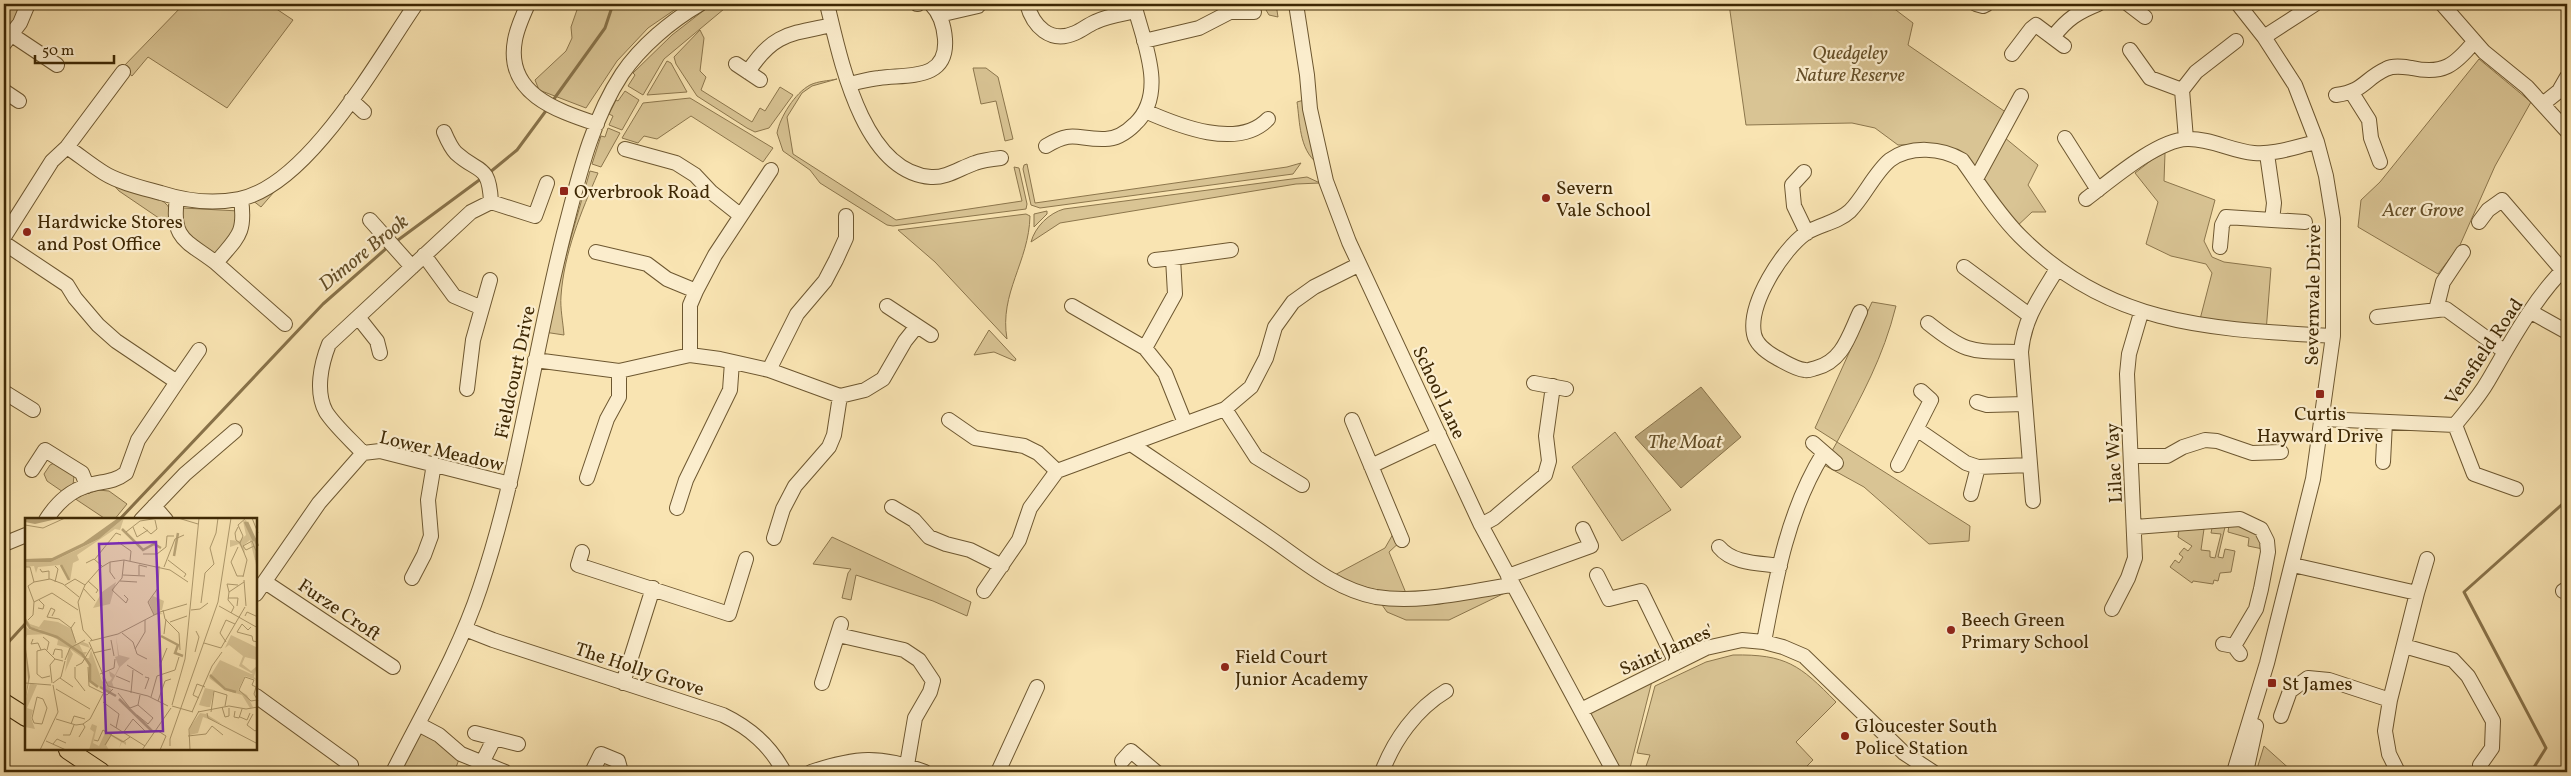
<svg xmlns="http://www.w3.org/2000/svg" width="2571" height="776" font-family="Vollkorn,serif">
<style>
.green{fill:#d9c494;stroke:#8c764c}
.water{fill:#b9a477;stroke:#887249}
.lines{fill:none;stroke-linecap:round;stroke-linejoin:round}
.stream{stroke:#887249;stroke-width:3}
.minor-casing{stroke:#6d5730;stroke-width:16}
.major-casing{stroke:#3e2804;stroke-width:20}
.minor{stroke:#fbedcd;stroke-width:14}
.major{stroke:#f9e4b2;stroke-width:18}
.poi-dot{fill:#8f2418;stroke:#fbedcd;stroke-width:2}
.labels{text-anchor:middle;stroke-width:4.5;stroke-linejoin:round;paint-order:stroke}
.park-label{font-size:19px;font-style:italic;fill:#654f28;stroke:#fbedcd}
.poi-label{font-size:19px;fill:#3e2804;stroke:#fbedcd;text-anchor:start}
.street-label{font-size:19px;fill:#3e2804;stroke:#fbedcd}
.water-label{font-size:20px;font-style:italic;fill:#634d26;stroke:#fbedcd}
.inset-river{fill:none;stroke:#b9a477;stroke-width:2.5}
.inset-road{fill:none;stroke:#ae996c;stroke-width:1}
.view{fill:#7b2cbf;fill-opacity:0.15;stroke:#7b2cbf;stroke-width:2.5}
.inset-edge{fill:none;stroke:#3e2804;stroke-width:2.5}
</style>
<rect width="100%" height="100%" fill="#f9e4b2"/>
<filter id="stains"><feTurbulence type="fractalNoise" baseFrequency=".004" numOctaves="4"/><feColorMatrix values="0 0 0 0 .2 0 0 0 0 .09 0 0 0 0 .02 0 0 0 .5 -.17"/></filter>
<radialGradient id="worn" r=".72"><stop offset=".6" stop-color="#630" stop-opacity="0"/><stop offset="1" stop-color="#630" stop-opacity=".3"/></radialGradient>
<path class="green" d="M4,4H28L4,44Z
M184,4H269L293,20L227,108L148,57L132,76L122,68Z
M579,4H683L648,28L617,61L586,108L539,90L535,80L566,51L572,38L571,27Z
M712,4H730L664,59L643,95L628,86L635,75L633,73L672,35Z
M1267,4H1276L1278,17L1269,15L1266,10Z
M1729,4H1888L1913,23L1908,45L2007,113L1975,169L1933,144L1898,145L1875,128L1852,123L1746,125Z
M700,30L704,38L700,71L706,77L701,90L752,122L760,108L765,111L780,87L793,95L769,128L755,132L747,128L697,96L676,64L674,57Z
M2479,59L2531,102L2495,166L2460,245L2438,274L2358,227L2361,200L2380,182Z
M667,61L671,63L687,92L647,95Z
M973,68H986L998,77L1013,139L1005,141L996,101L981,104Z
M837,79L812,86L802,93L787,117L793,154L896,220L1022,201L1014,167L1019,168L1027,204L1026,209L893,226L887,225L820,183L810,170L783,151L777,133C780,117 795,93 810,85C818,81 828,81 837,79Z
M625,91L639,100L622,130L609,125L613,116L609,114L616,100L618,101Z
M690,98L773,148L763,162L691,116L657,139L644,136L638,143L622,138L643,103Z
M1304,100L1317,163C1299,149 1300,122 1297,102Z
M608,128L620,133L601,167L592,164L601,136L605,137Z
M1999,133L2038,165L2028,185L2046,212H2032L2014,229L1976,179Z
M2165,153L2164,181L2215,200L2204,241L2212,257L2224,262L2271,268L2266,332L2198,327L2212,273L2206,264L2171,256L2146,244L2158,202L2135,173L2153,159Z
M1301,163L1293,174L1040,208L1031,205L1023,169L1024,165L1027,164L1035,203L1287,167Z
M590,171L598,173C581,212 564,253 561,296C560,308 563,322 564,335L544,332Z
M1307,177L1320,183L1296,184L1060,223L1031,242C1035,227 1049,213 1064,209Z
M109,180L161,200C172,207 172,214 172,227L119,191Z
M280,185L261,207L252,200Z
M183,208L239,211L240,225L216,253C197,250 183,236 177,218Z
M1047,211V214L1034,227V214Z
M1026,214L1030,216C1029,262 999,293 1007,339L935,262L898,230Z
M1872,302L1896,306C1883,358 1862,395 1837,442L1970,526L1969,541L1929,544L1864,487L1824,465L1837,442L1815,428Z
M989,330L1016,359L1015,361L994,352L974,355Z
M1615,432L1671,510L1622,541L1572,467Z
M54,463L74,475L73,486L63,492L47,481L44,474L50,465Z
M98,490L109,491L127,504L114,520H107L74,498Z
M2236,524C2251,528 2259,534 2263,549L2248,546L2249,538L2228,532L2229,525Z
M1397,527L1402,540L1389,552L1408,598L1329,578L1385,548Z
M2225,527L2218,557L2223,558L2225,549L2235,551L2231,572L2220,573L2218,581L2214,580L2213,584L2193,581L2192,583L2170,567L2175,560L2179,563L2183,557L2179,554L2184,548L2188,551L2192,546L2178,537L2179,529H2204L2201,550L2210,551V557L2215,558L2221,534L2211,533L2212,528Z
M832,537L971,602L967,616L933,601L856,575L851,600L842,598L848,573L851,569L813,564Z
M1511,590L1449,620H1406L1387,612L1380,602Z
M1733,655C1786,654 1800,665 1836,702L1796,742L1813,760L1801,772H1644L1650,755L1637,753L1655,686L1706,662Z
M1654,673L1629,772H1614L1581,710Z
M418,724L461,754L455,770L447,768L443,772H393Z
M2264,746L2293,772H2256Z"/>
<path class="water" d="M1701,387L1741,437L1681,488L1635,437Z"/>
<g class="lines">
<path class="stream" d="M551,103L605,28L613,4
M489,173L517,150L548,108
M394,243L482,178
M119,520L323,304L389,246
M4,647L26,623
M2531,772L2546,748L2464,592L2567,500"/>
<defs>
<path id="minor" d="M528,4C523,15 517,28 515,40C505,93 555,110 597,124
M827,4C840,57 862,172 931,177C947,178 960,168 975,163C983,160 992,159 1001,158
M917,4H918
M1027,4C1033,26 1050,44 1075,33C1082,30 1088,25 1095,22C1107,16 1123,14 1136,11
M1296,4L1307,75L1310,109L1326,181L1349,242L1481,525L1614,772
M1976,4L1983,6L1987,4
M2128,4L2145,17
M2442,4L2484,52L2527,87L2567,131
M939,15L978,6
M12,35L57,65
M2054,36C2067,19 2078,12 2098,4
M2264,37L2315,4
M1144,41L1199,28L1230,12H1254
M4,44L20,23L28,4
M2130,50L2150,78L2182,90
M2012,54L2031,29L2036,25L2064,46
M736,64L760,80
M748,72C773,33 790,34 832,25
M849,84C859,82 869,79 879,78C908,74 948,81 945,39C944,26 940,13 931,4
M4,91L19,101
M2352,93L2369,120L2371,138L2380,162
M2336,95C2365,91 2364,79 2386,69C2394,65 2404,67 2412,68C2443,75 2455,65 2474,42
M351,100L364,112
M2544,103L2559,91L2567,77
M1145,111C1179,126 1238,150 1268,119
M444,132C447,139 451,148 456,153C479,174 489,163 491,202
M2065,138L2098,190
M2186,139L2182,90L2196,72L2236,41
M1046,146C1074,129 1077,140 1105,139C1117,139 1127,132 1135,124C1168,93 1143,41 1134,4
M67,147C79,155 91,165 104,173C120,183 143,188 161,193C186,201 214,204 239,199C308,186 378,59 416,4
M625,149L676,163L695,175L711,192L740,215
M1804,172L1792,185L1794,206L1807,233
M1976,179L2021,96
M177,198C171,240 186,240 216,263
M241,199C246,235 237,237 216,263L285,324
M2086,199C2110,181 2157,140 2187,139C2210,138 2231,151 2254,153C2275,155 2297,146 2317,142
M370,220L412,267
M2272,220L2305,222
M2479,222L2488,210L2502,200L2563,271
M4,237L52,161L67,147L123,72
M4,243L67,285L75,298L98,325L116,341L177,382L138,440L126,473C113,483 101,481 86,486C68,492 56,504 46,520
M2220,247L2222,225L2226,217L2272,220L2274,203L2267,154
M596,252L647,264L667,279L696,291
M424,255L454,296L482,308
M1155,260L1173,258
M1964,267L2029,315
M887,306L931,335
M1072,306L1145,348L1165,373L1185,423
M2436,310L2443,282L2463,252
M1860,312C1849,335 1843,361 1816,368C1812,369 1808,371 1805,370C1795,369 1785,362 1777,358C1768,353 1756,345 1754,334C1748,304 1782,250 1806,233C1820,224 1837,223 1850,211C1864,197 1875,172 1890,160C1911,145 1942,148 1962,160C1980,185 1998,214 2020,236C2111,327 2213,329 2333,336
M2531,312L2567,332
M358,317L377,341L380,353
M2377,317L2446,309L2504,351
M1928,323C1968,355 1972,351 2021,352
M1145,348L1175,294L1173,258L1231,250
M690,355V305L696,291L715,255L771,170
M535,360L619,371L690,355L720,359L769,370L840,396L865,390L883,379L905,341L917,326
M769,370L797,314L825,281L836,260L846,238V216
M177,382L199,350
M1534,383L1566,389
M467,389L473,340L490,280
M4,392L33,410
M1977,402L1987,405L2025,404
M1225,409L1256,457L1302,485
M2323,419L2455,425C2466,411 2479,397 2488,381C2509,345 2536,295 2567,266
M949,420L975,438L1024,446L1038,453L1057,471
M1352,420L1402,540
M2455,425L2474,474L2516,489
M1918,430L1966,463L1978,467L2030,465
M1813,443L1836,463
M1131,444C1177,475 1222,505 1267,536C1301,559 1334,589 1376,597C1421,604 1469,591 1512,585
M363,453C351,440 335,426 326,412C315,392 321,364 329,344L471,212L491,202L535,216L547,183
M2131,456H2167L2183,447L2205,440L2217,441L2252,453L2281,452
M2383,462L2385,422
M1898,465L1931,400L1921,391
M1371,466L1439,434
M32,470L45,450L82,473L87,486
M587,478L607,419L619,397V371
M1971,494L1978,467
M2033,501L2021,352C2024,318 2040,297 2057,269
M154,506L166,520
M892,507L914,520L929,537L946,544L970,550L1002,566
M677,508L686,480L730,390L732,362
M141,520L185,474L235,431
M1481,525L1494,518L1545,475L1549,461L1546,436L1553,386
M2135,527L2240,519L2261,529L2267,541L2268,552L2261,589L2256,609L2234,646
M774,538L783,509L795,486L829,447L834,435L840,396
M4,544L26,535
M1719,547C1733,564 1759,563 1780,566
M582,552L578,565L729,614L746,559
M2293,565L2417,593L2427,559
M1597,575L1609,599L1641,591L1676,663
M1508,576L1591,546L1583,529
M412,578L424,555L431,536L428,500L434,464
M265,582L393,667
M984,591L1019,540L1030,508L1057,471L1225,409L1251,387L1266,358L1275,327L1293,302L1314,287L1358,265
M2563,591L2567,589
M256,594L319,503L363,453L380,451L510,484
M2112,609L2128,578L2135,558L2127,374L2129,354L2141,313
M465,629L493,640L723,715C750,728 770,745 784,772
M838,635L904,650L919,660L933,681L930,692L915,718L907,765
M1764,642C1776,577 1788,511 1823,454
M2223,644L2234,646L2240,654
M2404,646L2453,660L2468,676L2493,721L2492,748L2480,765
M623,683L653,588
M822,683L841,624
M256,696L351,765
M1581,710L1706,648L1742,640L1764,642L1783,647L1804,656L1904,753L1933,772
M2281,716L2290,691L2308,678L2329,680L2390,700
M418,724L439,735L461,754L505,772
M475,733L518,744
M1122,761L1131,751L1156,772
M482,763L494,739
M393,772C423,712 459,652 480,588C519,472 534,351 564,233C578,180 591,121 622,74C641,46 671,21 700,4
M592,772L601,754L618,761L621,772
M811,772C856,757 880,755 925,772
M998,772L1037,687
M1382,772C1394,740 1416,709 1446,691
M2234,772L2267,663L2313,479L2333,336V219L2326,176L2317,142L2295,85L2264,37L2238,4
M2246,772L2256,726
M2398,772L2389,754L2385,731L2390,700L2417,593"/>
<path id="major" d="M4,703L26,717
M68,750L101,772"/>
</defs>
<use href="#minor" class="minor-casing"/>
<use href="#major" class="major-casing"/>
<use href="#minor" class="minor"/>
<use href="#major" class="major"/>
</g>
<g class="poi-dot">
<rect x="559" y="186" width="10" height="10" rx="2.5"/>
<circle cx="1546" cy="198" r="5"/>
<circle cx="27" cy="232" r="5"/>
<rect x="2315" y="389" width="10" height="10" rx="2.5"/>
<circle cx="1951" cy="630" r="5"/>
<circle cx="1225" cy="667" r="5"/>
<rect x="2267" y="678" width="10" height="10" rx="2.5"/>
<circle cx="1845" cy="736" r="5"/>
</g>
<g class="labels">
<g class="park-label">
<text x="1850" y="59">Quedgeley<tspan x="1850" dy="22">Nature Reserve</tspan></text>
<text x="2423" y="216">Acer Grove</text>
</g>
<g class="poi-label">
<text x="1556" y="194">Severn<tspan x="1556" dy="22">Vale School</tspan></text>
<text x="574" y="198">Overbrook Road</text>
<text x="37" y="228">Hardwicke Stores<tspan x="37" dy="22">and Post Office</tspan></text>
<text x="2320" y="420" text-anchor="middle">Curtis<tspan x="2320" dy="22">Hayward Drive</tspan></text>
<text x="1961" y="626">Beech Green<tspan x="1961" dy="22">Primary School</tspan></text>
<text x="1235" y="663">Field Court<tspan x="1235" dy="22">Junior Academy</tspan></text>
<text x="2282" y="690">St James</text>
<text x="1855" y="732">Gloucester South<tspan x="1855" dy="22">Police Station</tspan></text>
</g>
<g class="street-label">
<text transform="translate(2312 295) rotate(-89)" y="7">Severnvale Drive</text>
<text transform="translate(2483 351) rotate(-56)" y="7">Vensfield Road</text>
<text transform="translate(514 372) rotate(-78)" y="7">Fieldcourt Drive</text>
<text transform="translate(1440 392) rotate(65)" y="7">School Lane</text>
<text transform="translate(442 450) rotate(13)" y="7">Lower Meadow</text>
<text transform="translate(2113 463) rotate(-93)" y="7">Lilac Way</text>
<text transform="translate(340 609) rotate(34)" y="7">Furze Croft</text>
<text transform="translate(1666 649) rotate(-24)" y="7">Saint James'</text>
<text transform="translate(640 668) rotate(18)" y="7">The Holly Grove</text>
</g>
<g class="water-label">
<text transform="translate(363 252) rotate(-39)" y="7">Dimore Brook</text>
<text x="1685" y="448">The Moat</text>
</g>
</g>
<g transform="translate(25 518)">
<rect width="232" height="232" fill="#f9e4b2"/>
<path d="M99,0L95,12L90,11L52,37L54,42L48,45L45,63L35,47L13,49L11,55L9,48L0,49V44H26L56,30L74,21ZM221,2L231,22L232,51L225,22L219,27L220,36L214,26L205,29V22L214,23L221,17L218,3ZM91,64L85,86L68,90L77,74ZM128,78L139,83L137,92L132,93L138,96L129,97L124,84ZM0,99L5,106L14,109L19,102L33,104L47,111L51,126L58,124L63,126L65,130L54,126L58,134H62L58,140L45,131L48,136L40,154L44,130L32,127L33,122L23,116L2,117L0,123V108L5,112H17L4,109ZM206,117L231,129L232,132V142L220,139L217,146L226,153L232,148L229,159L232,162L220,158L213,172L222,177L228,189L225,190L217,177L200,172L184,160L195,142L226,156H228L214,148L218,138L204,127L200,130ZM91,118L94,137L105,140L95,149L87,164L89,170L104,174L84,169L78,162L76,157L81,164L85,163L87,160L85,158L84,153L90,157L94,149L90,139L93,138ZM66,132L77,163L87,172L85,176L65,163L64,149L60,140H64ZM5,165L12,167L2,190L8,192L6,200L10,211L0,209V184ZM180,170L189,172L185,189H182L174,187ZM175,195L181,196L197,206L178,199L173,215L165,217V209ZM67,206L72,208L68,225L74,228L80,215L78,212L101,224V227L97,224L94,230L96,224L86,218L81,227L84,232H64L69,214L65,211Z" fill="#d9c494"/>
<path d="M0,0H36L10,6L0,4ZM93,0H99L74,21L26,44H0V41L27,40L58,25ZM0,124L5,159L0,184L3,162Z" fill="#b9a477"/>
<path class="inset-river" d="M220,4L229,23M222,4L233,28M97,11L118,32L129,26L136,30M149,38L153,15M36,47L44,62M0,102L5,110L32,119L57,136L65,147V163L73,169M136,118L153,127L150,135L158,138M185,157L200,171L211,174M75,169L91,178M94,181L127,213"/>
<path class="inset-road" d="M153,0L173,6M227,0L233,15M0,7L18,10L40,0M108,9L112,19L123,12M118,9L126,16L132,11L130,2M213,9L210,15L211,22L215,25M101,14L115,3L134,0M93,24L106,33L105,43M215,25L222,42L218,59M215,25L218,18L213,7L221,0M229,28L221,32L218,28L227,23L231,33V42M213,29L206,44L212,58H218M118,36H132L141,29L142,18H149M70,41L91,15L96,17M143,42L161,56L159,59M85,44V54L90,61M61,45L69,41L77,48M1,49H5L9,64M139,49L150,21L159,17M15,51L17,54L24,53V61M145,52L163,64M98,57L120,58M114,57V47L122,49M219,62L221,88M63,63L73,72L71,75M95,63L112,64M30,64L33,51L30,48M40,67L50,61L60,67M58,70L70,83M204,74L202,66L213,67M99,77L103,81L101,85L87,72L97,60L99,42M203,80H213L212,88M9,84L27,75L53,92M176,85L180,55L189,46L185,30L191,15L193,0M194,88L233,110M13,90L18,91L19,87L14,82M138,92L140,101L154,115L155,132M166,92L175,91L183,85M206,95L209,89L203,82L204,74L219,64M129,97L123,84L133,70L134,48M27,98L30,92L26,90L22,99L34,101L46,110M220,98L222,94L233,99M3,102L8,97L9,84L3,68L9,64L25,61L38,66L54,79M50,104L46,110L51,125M145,104L162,98M226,109L223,112L217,106L212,114L227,118L228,123L233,124M97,115L108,124L112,136L122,141M139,116L141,101M18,119L24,124L22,132M8,121L6,126L13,125L16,132M67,122L58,112L53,84L60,67L75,50L85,44L99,42L145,52M86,122L89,138M65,123L93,116L135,94L162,86M64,124L83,168L123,178L143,188M201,124L195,115L201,102L210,106M179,125L196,130M196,130L220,89M110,131L120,114V102M170,134L174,119L171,113M68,135L86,131M28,137L30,131L37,132V140M40,142L45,130L60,122M102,147L118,157M51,148L57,145L66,130M50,149V160L60,173M63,149L64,168L82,177L88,171M136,155L135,147L142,130M75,156L89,150L90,141M25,158L17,160L12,156V133L20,131L30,141L38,143M91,158L105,164M35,160L48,169M0,165L26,167M27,165L25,147L30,141M28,165L36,159L40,143M31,171L65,191M120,171L124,160L120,159M93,175L105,190L113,187M106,175L108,152M12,179L18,181L22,190L17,206L9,205L7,200ZM126,179L132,158L150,152L154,139M174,180L168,177L172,166L180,169M232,182L226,183L214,172L220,159L229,162L227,167L231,169L229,176L233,183M133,183L140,163L146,161M78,184L94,196L91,210M147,187L160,141L174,0M147,188L168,194M197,189L200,199L204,198V190M210,193L209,199L214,200L217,191M167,194L187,148L197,134M173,194L204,188L221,191L233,189M186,194L189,173L202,177L200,188M182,195L183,200L233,226M228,196L222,207L230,213L233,211M112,197L123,206L128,200L113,187L115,177M215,199L222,202L225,195M31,201L51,207L58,206L65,201L78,176M46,206L49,198L60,201M85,206L120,228M133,213L141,218L135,232M98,215L108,201L121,214M38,217H45L49,207M163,218L181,216L187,208L198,217M54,219L60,209L58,206M69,222L73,223L78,212L98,224L105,219M21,223L41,232M28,226L32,221L41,225M80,227L88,214M145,228V221L193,84L206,0M15,232L33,194L28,167M117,232L146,190M165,232L164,211L174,193"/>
<path class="view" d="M131,24L138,213L81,215L74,26Z"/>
<rect width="232" height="232" class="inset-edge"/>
</g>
<rect width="2571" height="776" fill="none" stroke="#f9e4b2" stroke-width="20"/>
<rect x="5" y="5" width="2561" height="766" fill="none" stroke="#3e2804" stroke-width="2.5"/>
<rect x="10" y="10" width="2551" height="756" fill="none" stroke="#3e2804"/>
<path d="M35 55v8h79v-8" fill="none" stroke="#3e2804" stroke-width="2.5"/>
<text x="42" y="55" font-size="15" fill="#3e2804" stroke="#fbedcd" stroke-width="4" paint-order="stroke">50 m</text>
<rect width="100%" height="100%" filter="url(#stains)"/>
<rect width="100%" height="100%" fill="url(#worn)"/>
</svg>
